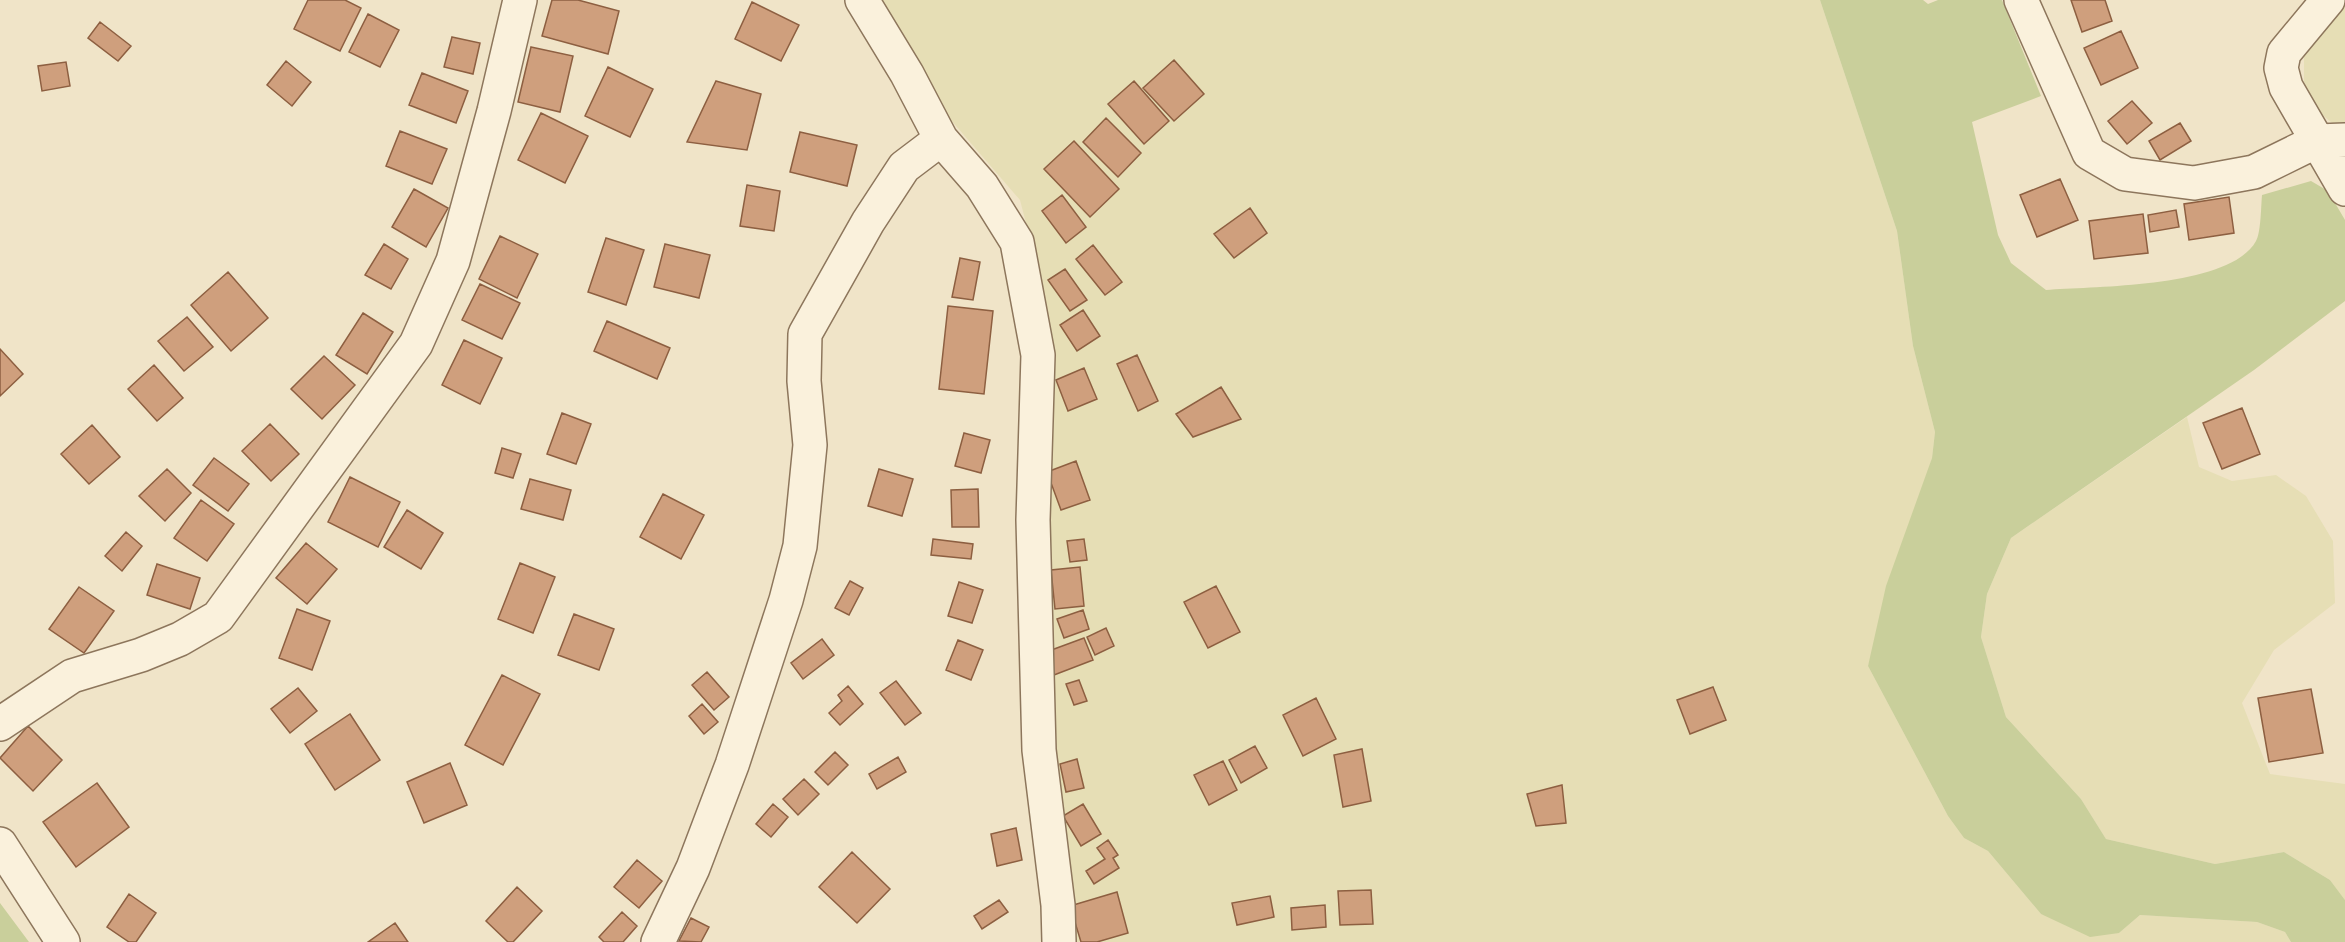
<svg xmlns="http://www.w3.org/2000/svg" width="2345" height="942" font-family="Georgia,serif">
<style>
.farmland{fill:#e6deb5}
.green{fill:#c9cf9b}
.building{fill:#cf9f7d;stroke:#8d5f41;stroke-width:1.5}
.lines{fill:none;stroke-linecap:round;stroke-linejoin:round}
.minor-casing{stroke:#8d765c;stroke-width:36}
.minor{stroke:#faf1dc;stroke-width:33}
</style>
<rect width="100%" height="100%" fill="#f0e4c8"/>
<path class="farmland" d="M882,0H1820L1897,231L1913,346L1935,432L1932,458L1868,666L1948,816L1964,838L1988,851L2041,914L2119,933L2140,915L2257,922L2285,932L2291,942H1066L1051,765L1047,383L1044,292L1020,200L938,105Z
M2345,0V127H2337L2314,108L2304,82V48L2317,24Z
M2187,417L2199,467L2232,481L2276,475L2306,496L2333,541L2335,603L2274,650L2242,703L2270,774L2345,784V900L2330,880L2284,852L2215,864L2106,839L2081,799L2006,717L1981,637L1987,594L2011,538Z"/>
<path class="green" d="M1820,0H1923L1928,4L1938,0H2002L2041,96L1972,122L1998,235L2011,263L2046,290C2096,286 2230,288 2256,241C2261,233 2261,206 2262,195L2311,181L2328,191L2345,220V301L2254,370L2011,538L1987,594L1981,637L2006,717L2081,799L2106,839L2215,864L2284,852L2330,880L2345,900V942H2291L2285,932L2257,922L2140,915L2119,933L2090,937L2041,914L1988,851L1964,838L1948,816L1868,666L1886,586L1932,458L1935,432L1913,346L1897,231Z
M0,903L29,942H0Z"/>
<path class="building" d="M308,0H345L361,8L340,51L294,29Z
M552,0H578L619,11L608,54L542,36Z
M2071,0H2105L2112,21L2082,32Z
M752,2L799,25L781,61L735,39Z
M368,14L399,30L380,67L349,52Z
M100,22L131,46L118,61L88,38Z
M2121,31L2138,68L2101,85L2084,48Z
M452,37L480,43L473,74L444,67Z
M531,47L573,56L560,112L518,102Z
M1174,60L1204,94L1174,121L1143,88Z
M286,61L311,82L292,106L267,85Z
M66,62L70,86L42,91L38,66Z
M608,67L653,89L630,137L585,116Z
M422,73L468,91L456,123L409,105Z
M716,81L761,94L747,150L687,142Z
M1134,81L1169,121L1144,144L1108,104Z
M2132,101L2152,123L2127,144L2108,121Z
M541,113L588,136L565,183L518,160Z
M1106,118L1141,153L1118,177L1083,142Z
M2180,123L2191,141L2160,160L2149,141Z
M400,131L447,149L432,184L386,166Z
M800,132L857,145L847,186L790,172Z
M1074,141L1119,189L1090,217L1044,169Z
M2060,179L2078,220L2037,237L2020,195Z
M747,185L780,191L774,231L740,226Z
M414,189L448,208L426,247L392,227Z
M1062,195L1086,227L1066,243L1042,211Z
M2229,197L2234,233L2189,240L2184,204Z
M1250,208L1267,233L1234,258L1214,234Z
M2176,210L2179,227L2150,232L2148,215Z
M2143,214L2148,253L2094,259L2089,221Z
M500,236L538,254L517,298L479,279Z
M606,238L644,250L626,305L588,292Z
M384,244L408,259L391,289L365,275Z
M665,244L710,255L699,298L654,287Z
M1093,245L1122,282L1105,295L1076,259Z
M960,258L980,262L973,300L952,297Z
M1065,269L1087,300L1070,311L1048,280Z
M228,272L268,318L231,351L191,305Z
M480,284L520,303L502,339L462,320Z
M948,306L993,311L984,394L939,389Z
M1083,310L1100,336L1077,351L1060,325Z
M363,313L393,332L367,374L336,355Z
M187,317L213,347L184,371L158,341Z
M607,321L670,348L657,379L594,351Z
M464,340L502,358L480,404L442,385Z
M0,349L23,374L0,396Z
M1137,355L1158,401L1138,411L1117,364Z
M324,356L355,385L322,419L291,389Z
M154,365L183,398L157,421L128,389Z
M1084,368L1097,399L1068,411L1056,380Z
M1221,387L1241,419L1193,437L1176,414Z
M2242,408L2260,454L2222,469L2203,423Z
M562,413L591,424L576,464L547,454Z
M270,424L299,454L271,481L242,451Z
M92,425L120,457L89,484L61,454Z
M964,433L990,440L981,473L955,466Z
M502,448L521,454L513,478L495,473Z
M214,458L249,484L228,511L193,485Z
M1076,461L1090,500L1061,510L1047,472Z
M167,469L191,493L165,521L139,496Z
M879,469L913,479L902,516L868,506Z
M350,477L400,502L378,547L328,522Z
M530,479L571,490L563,520L521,509Z
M978,489L979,527H952L951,490Z
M663,494L704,515L681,559L640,537Z
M201,500L234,524L207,561L174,538Z
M407,510L443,533L421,569L384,547Z
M126,532L142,546L122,571L105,556Z
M933,539L973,544L971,559L931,555Z
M1084,539L1087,560L1070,562L1067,541Z
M306,543L337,569L307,604L276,578Z
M520,563L555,577L533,633L498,619Z
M157,564L200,578L190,609L147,595Z
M1080,567L1084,606L1055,609L1051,570Z
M850,581L863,588L849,615L835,608Z
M959,582L983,590L972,623L948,616Z
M1216,586L1240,632L1208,648L1184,602Z
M79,587L114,611L84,653L49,629Z
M297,609L330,621L312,670L279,658Z
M1083,610L1089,629L1064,638L1057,619Z
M574,614L614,629L599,670L558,655Z
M1106,628L1114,646L1095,655L1087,637Z
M1084,638L1093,660L1054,675L1046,652Z
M822,639L834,655L803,679L791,663Z
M958,640L983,650L971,680L946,670Z
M707,672L729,697L714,710L692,685Z
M502,675L540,694L503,765L465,745Z
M1079,680L1087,701L1074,705L1066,684Z
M896,681L921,713L905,725L880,693Z
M848,686L863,704L840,725L829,713L842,701L838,695Z
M1713,687L1726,720L1690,734L1677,700Z
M298,688L317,711L290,733L271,709Z
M2311,689L2323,753L2269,762L2258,698Z
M1316,698L1336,739L1303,756L1283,715Z
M702,704L718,722L704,734L689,716Z
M350,714L380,760L335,790L305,744Z
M28,726L62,760L33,791L0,758Z
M1255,746L1267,768L1241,783L1229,760Z
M1362,749L1371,801L1343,807L1334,755Z
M835,752L848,765L828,785L815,772Z
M898,757L906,772L877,789L869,774Z
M1077,759L1084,788L1066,792L1060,764Z
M1223,761L1237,790L1209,805L1194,775Z
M450,763L467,805L424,823L407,782Z
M804,779L819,794L798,815L783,799Z
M97,783L129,827L76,867L43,822Z
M1562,785L1566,823L1536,826L1527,794Z
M773,804L788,817L771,837L756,824Z
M1083,804L1101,834L1081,846L1063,816Z
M1016,828L1022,860L997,866L991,834Z
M1108,840L1118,855L1113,858L1119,868L1094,884L1086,871L1105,859L1097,848Z
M852,852L890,889L857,923L819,887Z
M637,860L662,881L639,908L614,887Z
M517,887L542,911L513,942H508L486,921Z
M1371,890L1373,924L1340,925L1338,891Z
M1117,892L1128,933L1097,942H1081L1070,906Z
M129,894L156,913L136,942H129L107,927Z
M1270,896L1274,917L1237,925L1232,903Z
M999,900L1008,912L982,929L974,916Z
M1325,905L1326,927L1292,930L1291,908Z
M622,912L637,926L623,942H604L599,937Z
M691,918L709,927L701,942L679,941Z
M395,923L408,942H368Z"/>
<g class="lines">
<defs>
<path id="minor" d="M862,0L907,74L941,139L982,186L1017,242L1038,355L1033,520L1039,750L1058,905L1059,942
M2021,0L2089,153L2125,174L2194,183L2254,172L2317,141L2345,140
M2328,0L2284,53L2281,68L2286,87L2345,189
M0,724L72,676L141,655L180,639L218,617L416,344L453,261L494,111L520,0
M0,844L63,942
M658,942L693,868L732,765L786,600L800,546L810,445L804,381L805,334L868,222L904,167L941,139"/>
</defs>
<use href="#minor" class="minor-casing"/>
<use href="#minor" class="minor"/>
</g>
</svg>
